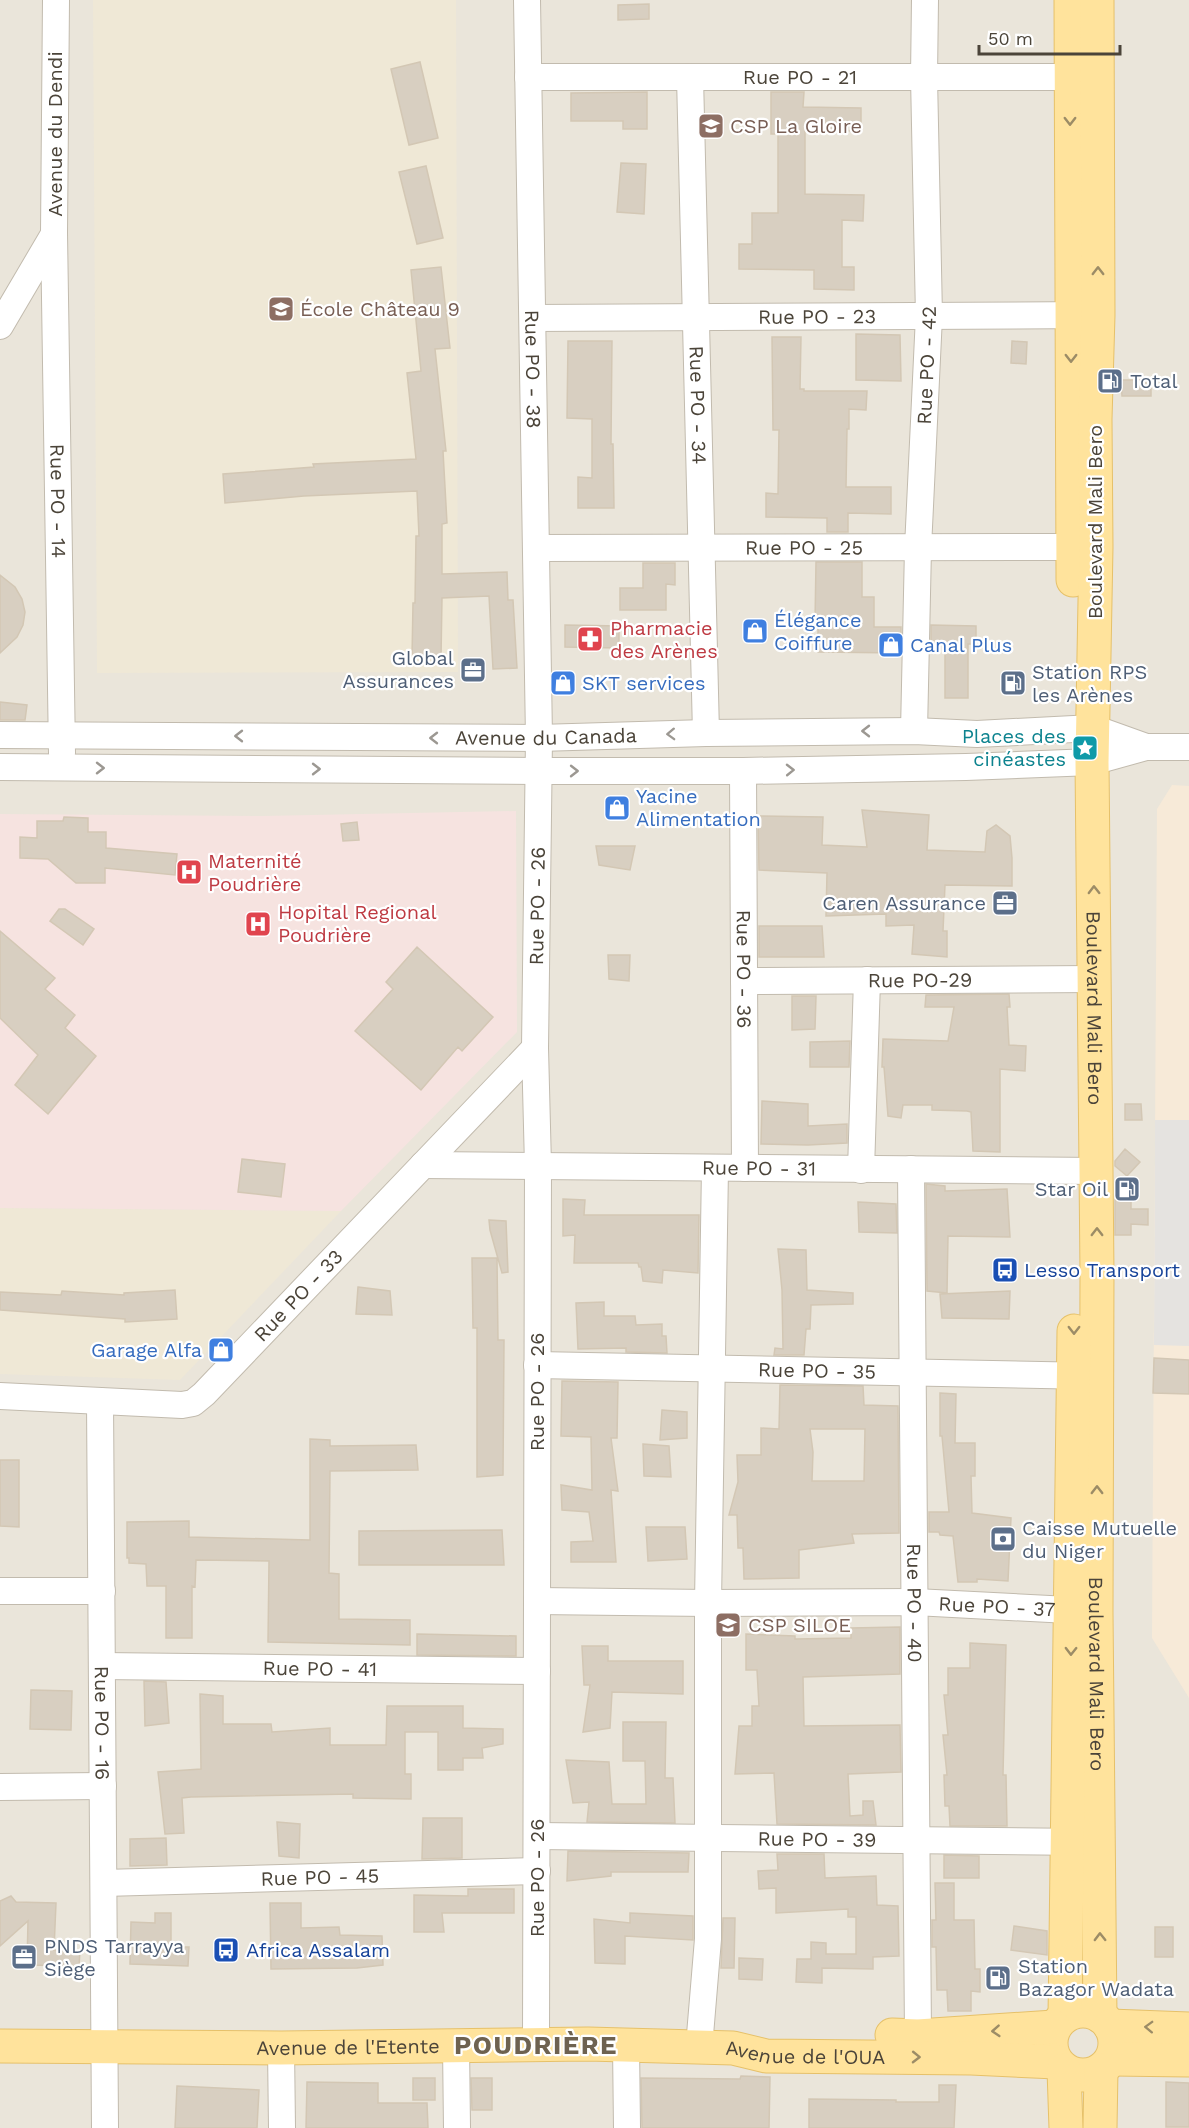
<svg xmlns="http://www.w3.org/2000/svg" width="1189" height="2128" font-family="'Work Sans',sans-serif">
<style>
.residential{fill:#eae5da}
.commercial{fill:#f7ead8}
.education{fill:#efe8d6}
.medical{fill:#f6e3e0}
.parking{fill:#e5e3e0}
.building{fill:#d8cfc1;stroke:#d3c7b4;stroke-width:1.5;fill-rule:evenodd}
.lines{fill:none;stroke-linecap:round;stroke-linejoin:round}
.minor-casing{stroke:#c2bbae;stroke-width:28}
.major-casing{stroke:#e6c16a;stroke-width:35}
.minor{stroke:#fff;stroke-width:26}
.major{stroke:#ffe39c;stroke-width:33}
.oneway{stroke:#9c8c66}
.oneway2{stroke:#9c9892}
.labels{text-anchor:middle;stroke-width:4.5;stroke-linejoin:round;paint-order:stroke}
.street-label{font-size:20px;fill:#4b4439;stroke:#fff}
.education-label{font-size:20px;fill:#785e54;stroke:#fff;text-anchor:start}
.service-label{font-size:20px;fill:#4e5e75;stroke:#fff;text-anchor:start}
.shop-label{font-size:20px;fill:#366cbe;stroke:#fff;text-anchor:start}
.health-label{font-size:20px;fill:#be3a42;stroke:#fff;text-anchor:start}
.culture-label{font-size:20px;fill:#0d838f;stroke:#fff;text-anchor:end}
.transit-label{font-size:20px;fill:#164399;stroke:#fff;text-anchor:start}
.district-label{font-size:26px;font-weight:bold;letter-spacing:1.5px;fill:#6e6250;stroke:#fff}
</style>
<rect width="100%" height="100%" fill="#f6f3ec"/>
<path class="residential" d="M0,0H1189V2128H0Z"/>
<path class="commercial" d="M1172,785L1189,786V1698L1152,1638L1157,809Z"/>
<path class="education" d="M93,0H456L458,672L97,673Z
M0,1208L341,1211L180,1380L0,1374Z"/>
<path class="medical" d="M516,811L517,1032L341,1211L0,1208V814L263,816Z"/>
<path class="parking" d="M1155,1120H1189V1346L1154,1345Z"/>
<path class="building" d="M649,4V19L618,20V5Z
M420,62L438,138L409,145L391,69Z
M647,92V129H623V121H571V93Z
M771,92H804L803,107L861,108V131L805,130V194L864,195L863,221L842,220V267H854V290L814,289V270L739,269V244H752V213H778V134H771Z
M621,163L646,164L644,214L617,212Z
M426,166L443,238L417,244L399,172Z
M441,267L450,348L435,349L446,451H443L447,523L442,524V574L507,572L508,600H513L517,668L493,669L489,596L442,598L441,658L412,657L413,603H415L416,536H419L417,491L304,496L225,503L223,474L314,467L313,464L416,459L407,373L421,371L411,270Z
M856,334L900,335L901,381L856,380Z
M772,337H801L800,389H804V391H867L866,410L849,409V429H847L846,487H891V514L848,513V532H827V518L766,517V493L778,494L779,430H773Z
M568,341H612L611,444H613L614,508H578V477L592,478V419L567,418Z
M1012,341L1027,342L1026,364L1011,363Z
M1121,380H1151V396H1122Z
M816,562H862V597H874V627H901V653L818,652V622H815Z
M643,563H675V585L666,584V610H620V588H643Z
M0,575L15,587L22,599L25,612L23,625L17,637L0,653Z
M565,625L619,626V648L565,647Z
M931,625L976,626V644H968V698H945V644H931Z
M0,702L27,705L25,720H0Z
M862,810L929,815L927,850L985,852L987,831L996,825L1010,836L1012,858V886L945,885L943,931H947V957L912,954L914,925L886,926V914L826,916L827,873L759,870L758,816L823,817L822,845L867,847Z
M64,817L88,818V832H106V848L177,854L175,875L105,868V883H76L48,859L20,858V837L37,838V821H63Z
M357,822L359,840L343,841L341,824Z
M596,846H635L630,870L599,865Z
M59,909H65L94,929L83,945L50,921Z
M759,926H822L824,957H759Z
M0,931L55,978L45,989L75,1015L65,1028L96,1056L48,1114L15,1085L38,1055L0,1018Z
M417,947L493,1017L462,1051L458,1047L421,1090L355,1031L393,989L386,982Z
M608,955H630L629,981L609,979Z
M1009,994L1010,1007H1007L1009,1045L1026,1046L1025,1071L1000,1069V1152L973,1151L971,1112L967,1111L932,1110V1105H903L901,1118L888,1116L884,1067H882L883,1039L948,1041L954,1007H925L926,995Z
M792,996H816L815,1029L792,1030Z
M850,1041L849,1067H810V1042Z
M762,1101L808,1104V1126L847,1124V1143L808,1145L761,1144Z
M1125,1104H1141L1142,1120H1125Z
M1125,1149L1140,1162L1127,1176L1115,1166V1161Z
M242,1159L285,1164L281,1197L238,1192Z
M926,1184L945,1186V1191L1007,1189L1010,1237L948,1236L947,1293L927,1291Z
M563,1199L585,1200L584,1215H699L698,1273L663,1270L662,1283L643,1281L641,1267H639L638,1263H574L575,1235L563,1236Z
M1115,1200H1131V1209H1148V1225L1131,1224V1235H1115Z
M858,1202L896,1204L897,1233L859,1232Z
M489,1220L506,1221L508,1272L502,1273L490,1230Z
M778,1249L806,1250L807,1290L853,1293V1304L811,1305L810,1329H806L804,1355H774L775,1348L783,1349L782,1290Z
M472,1258H497L498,1340H504L503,1475L477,1477V1328H473Z
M358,1287L390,1291L392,1315L356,1314Z
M175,1290L177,1319L125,1322V1319L0,1310V1292L61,1295L62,1291L124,1295V1293Z
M1010,1291L1009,1319L942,1318L940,1294Z
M604,1302V1316H635L636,1325L662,1324V1336H666L667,1353L626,1352V1348L578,1349L576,1303Z
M1154,1358L1189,1360V1394L1153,1393Z
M562,1381L618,1382L617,1438H611L618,1491L611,1490L616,1562H571V1542L593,1541L589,1512L562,1510L561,1485L592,1490L591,1437L561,1436Z
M780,1385L863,1386L864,1405L898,1406L899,1533L852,1534L854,1543L799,1550V1578L744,1579L743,1548H738L737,1515H729L738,1482L737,1455H761V1428L779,1429ZM810,1429H865L864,1481H812L813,1452Z
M940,1393L956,1394L955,1443H975V1476H971L972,1513L1011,1518L1008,1581L977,1579V1582H958L953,1536L940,1535L939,1532H929V1512H949L942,1436H940Z
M662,1410L687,1412V1438L660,1440Z
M310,1439L330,1440V1446L416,1445L418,1470L330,1471L329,1573L339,1574V1619L410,1620V1645L268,1642L269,1561L196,1560L195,1587L192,1586V1638H166V1586H147L146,1564L129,1563V1558H127V1522L189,1521V1537L310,1540Z
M643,1444L669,1446L671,1477L644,1476Z
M0,1460H19V1527L0,1526Z
M646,1527H685L687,1559L648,1561Z
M502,1530L504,1565H359V1531Z
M900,1627V1674L803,1677L804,1726L900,1725L901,1772L848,1774L850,1816L863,1815V1801H873L876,1825L777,1824L774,1773L735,1774L739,1726H752V1706H759L757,1670H746V1634L795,1636V1639L851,1638V1628Z
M417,1634L516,1636V1656L417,1655Z
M970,1643L1006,1645L1003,1775H1006L1007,1826H950L949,1806H945L944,1775H947L943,1735H948L944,1695H948V1668H970Z
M582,1646H608V1661H683V1694L612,1692L610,1728L583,1732L590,1685H584Z
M144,1681L166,1682L169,1723L145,1726Z
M31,1690L72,1691L71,1730L30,1729Z
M200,1694L223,1696V1724H271L272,1732L330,1728V1745H386L387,1706H463V1728L503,1729V1744L482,1748L483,1758H463V1770H438V1732H405V1774H411V1799L353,1798V1794L191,1797L182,1798L184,1833L165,1834L158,1772L201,1769Z
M623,1722H666L665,1778H673L675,1823L587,1822L589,1802L573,1803L566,1760L609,1762L612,1804H646L645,1761H623Z
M423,1818H462V1858L422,1859Z
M277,1822L300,1824L299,1858L279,1856Z
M166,1838L167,1865L130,1866V1839Z
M568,1851L689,1853L688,1872H611V1876L567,1881Z
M777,1854H824L825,1878L876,1876L877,1905L898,1906L899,1956L873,1957V1969L822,1968V1983L796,1982L797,1959H811V1942L826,1943V1954H856V1917H848V1909L776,1913V1888L759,1889L758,1871L778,1870Z
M944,1855L979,1856V1878H944Z
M935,1883H954V1920H974L975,1969H980V1992L971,1991V2011H948L947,1990H937L936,1947H932V1920H936Z
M468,1889H514V1913H442L444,1932H414V1895L468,1896Z
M11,1896L16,1902L56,1903L54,1950L80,1951L79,1966L27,1965L28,1921L0,1946V1901Z
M270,1903H301V1928L339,1927L340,1935L382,1936L383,1965L357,1968L271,1969Z
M155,1913H171V1947H189L188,1966L130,1964L131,1922L155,1923Z
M630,1913L693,1916V1940L625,1936V1964L595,1963L594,1919L630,1923Z
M723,1918H735L734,1968H721Z
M1014,1926L1047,1931V1955L1011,1950Z
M1155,1927H1173V1957H1155Z
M739,1958L763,1959L762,1980L739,1979Z
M741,2076L770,2077L769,2128H642L641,2078L740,2079Z
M413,2078H435V2100H413Z
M471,2078H492V2110H472Z
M307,2082L378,2083V2103H427L428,2128H306Z
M1166,2082L1189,2083V2127H1166Z
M939,2085H956L954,2128H809V2099L896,2100V2102H939Z
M177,2086L259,2090L257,2128H175Z"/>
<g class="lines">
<defs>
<g id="minor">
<path id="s1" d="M56,0L54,233L62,753"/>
<path id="s2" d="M527,0L539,738L535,1048L538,1166L536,2045"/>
<path id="s3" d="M528,77H1070"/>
<path id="s4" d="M690,77L706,733"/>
<path id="s5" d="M533,318L1091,315"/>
<path d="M0,326L54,234"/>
<path id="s6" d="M536,548L1073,547"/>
<path id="s7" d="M914,731L918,548L929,316L924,77L925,0"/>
<path id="s8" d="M0,735L539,738L706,733L914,731L977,734L1093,728L1146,747"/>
<path d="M0,767L539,771H743L966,767L1092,762L1146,747H1189"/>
<path id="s9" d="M743,771L745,1168"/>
<path id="s10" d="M744,981L1095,979"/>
<path id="s11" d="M423,1165L1097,1171"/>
<path id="s12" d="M911,1169L918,2036"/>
<path d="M861,1170L867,980"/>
<path id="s13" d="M537,1365L1092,1376"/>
<path id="s14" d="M0,1396L182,1405L193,1403L204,1394L535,1048"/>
<path id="s15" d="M100,1401L105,2128"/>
<path d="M0,1591H102"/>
<path id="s16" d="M537,1601L708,1603L915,1602L1088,1611"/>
<path id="s17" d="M102,1666L537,1671"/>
<path d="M0,1787L103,1786"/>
<path id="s18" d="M537,1836L1086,1842"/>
<path id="s19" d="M104,1883L537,1871"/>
<path d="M456,2045L457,2128"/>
<path d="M626,2045L627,2128"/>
<path d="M699,2047L708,1939V1603L715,1168"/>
<path d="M281,2048L282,2128"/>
</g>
<g id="major">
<path d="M1071,0L1073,580"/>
<path id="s20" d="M1097,0L1098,315L1095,419L1096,547L1092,762L1097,1273L1096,1612L1100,2016"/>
<circle cx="1083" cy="2043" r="32"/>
<path d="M1065,2016L1074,1331"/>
<path d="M1110,2026L1189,2029"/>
<path d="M892,2035L918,2036L1054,2027"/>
<path id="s21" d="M0,2046L281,2048L588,2044L733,2048L766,2056L971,2058L1056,2062"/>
<path d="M1112,2059L1189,2060"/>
<path d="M1064,2070L1066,2128"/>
<path d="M1100,2128L1101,2070"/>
</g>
</defs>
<use href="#minor" class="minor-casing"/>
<use href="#major" class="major-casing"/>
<use href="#minor" class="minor"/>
<use href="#major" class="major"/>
</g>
<defs><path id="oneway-chevron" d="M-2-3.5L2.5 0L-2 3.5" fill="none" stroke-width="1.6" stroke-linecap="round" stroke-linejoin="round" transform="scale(1.5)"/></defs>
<g class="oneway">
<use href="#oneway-chevron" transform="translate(1070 121) rotate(90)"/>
<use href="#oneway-chevron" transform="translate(1098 271) rotate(-90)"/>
<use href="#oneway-chevron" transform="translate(1071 358) rotate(90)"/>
<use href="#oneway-chevron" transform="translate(1094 890) rotate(-91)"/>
<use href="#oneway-chevron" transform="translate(1097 1232) rotate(-90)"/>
<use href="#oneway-chevron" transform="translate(1074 1330) rotate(90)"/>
<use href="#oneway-chevron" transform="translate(1097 1490) rotate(-90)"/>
<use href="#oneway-chevron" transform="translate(1071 1651) rotate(91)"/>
<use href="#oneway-chevron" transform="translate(1100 1937) rotate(-91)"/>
<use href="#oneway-chevron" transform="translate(1149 2027) rotate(-178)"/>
<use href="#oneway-chevron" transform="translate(996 2031) rotate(176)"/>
<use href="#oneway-chevron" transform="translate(916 2057) rotate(1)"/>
</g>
<g class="oneway2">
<use href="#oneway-chevron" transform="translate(866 731) rotate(180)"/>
<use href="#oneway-chevron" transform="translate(671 734) rotate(178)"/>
<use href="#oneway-chevron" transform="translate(239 736) rotate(-180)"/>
<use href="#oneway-chevron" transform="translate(434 738) rotate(-180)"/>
<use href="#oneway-chevron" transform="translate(100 768)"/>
<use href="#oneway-chevron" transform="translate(316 769)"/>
<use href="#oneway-chevron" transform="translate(790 770) rotate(-1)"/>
<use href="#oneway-chevron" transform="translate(574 771)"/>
</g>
<defs>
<symbol id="school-square" viewBox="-11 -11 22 22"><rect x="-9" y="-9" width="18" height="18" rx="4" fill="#8d6e63" stroke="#fff"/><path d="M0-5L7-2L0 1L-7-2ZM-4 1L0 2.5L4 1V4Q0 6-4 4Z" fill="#fff"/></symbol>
<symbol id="fuel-square" viewBox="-11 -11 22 22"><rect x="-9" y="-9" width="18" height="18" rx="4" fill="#5c6f8a" stroke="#fff"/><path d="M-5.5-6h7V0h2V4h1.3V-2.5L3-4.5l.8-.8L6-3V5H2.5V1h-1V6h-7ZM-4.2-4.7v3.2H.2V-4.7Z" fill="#fff"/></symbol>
<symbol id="shop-square" viewBox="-11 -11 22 22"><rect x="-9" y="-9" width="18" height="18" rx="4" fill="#3f7fe0" stroke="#fff"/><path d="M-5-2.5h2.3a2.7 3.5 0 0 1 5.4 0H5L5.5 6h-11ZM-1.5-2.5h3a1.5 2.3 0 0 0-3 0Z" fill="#fff"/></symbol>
<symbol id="pharmacy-square" viewBox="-11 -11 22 22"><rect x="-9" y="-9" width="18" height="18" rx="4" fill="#e0444e" stroke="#fff"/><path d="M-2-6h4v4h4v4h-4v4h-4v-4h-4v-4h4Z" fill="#fff"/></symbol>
<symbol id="office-square" viewBox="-11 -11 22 22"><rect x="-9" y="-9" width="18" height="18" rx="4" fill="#5c6f8a" stroke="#fff"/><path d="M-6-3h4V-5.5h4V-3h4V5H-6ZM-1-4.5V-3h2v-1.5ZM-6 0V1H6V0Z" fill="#fff"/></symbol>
<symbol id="sight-square" viewBox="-11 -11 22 22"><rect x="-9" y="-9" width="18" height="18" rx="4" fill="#0f9aa8" stroke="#fff"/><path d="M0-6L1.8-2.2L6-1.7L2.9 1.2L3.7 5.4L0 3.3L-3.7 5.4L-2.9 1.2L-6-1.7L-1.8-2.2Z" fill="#fff"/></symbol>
<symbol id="hospital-square" viewBox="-11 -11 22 22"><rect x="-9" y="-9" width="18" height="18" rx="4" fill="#e0444e" stroke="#fff"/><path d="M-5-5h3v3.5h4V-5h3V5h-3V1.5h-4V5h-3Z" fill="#fff"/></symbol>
<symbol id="bus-square" viewBox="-11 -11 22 22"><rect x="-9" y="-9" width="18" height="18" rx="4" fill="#1a4fb4" stroke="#fff"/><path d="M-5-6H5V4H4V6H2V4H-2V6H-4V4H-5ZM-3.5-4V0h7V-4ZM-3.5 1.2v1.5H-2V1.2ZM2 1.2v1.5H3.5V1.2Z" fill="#fff"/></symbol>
<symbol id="bank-square" viewBox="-11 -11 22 22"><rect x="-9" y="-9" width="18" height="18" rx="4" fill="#5c6f8a" stroke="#fff"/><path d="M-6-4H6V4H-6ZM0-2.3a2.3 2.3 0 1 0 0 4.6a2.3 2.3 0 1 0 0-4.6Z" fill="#fff"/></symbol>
</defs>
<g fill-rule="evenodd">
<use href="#school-square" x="696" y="111" width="30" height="30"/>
<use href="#school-square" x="266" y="294" width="30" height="30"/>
<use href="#fuel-square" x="1095" y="366" width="30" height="30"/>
<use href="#shop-square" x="740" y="616" width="30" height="30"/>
<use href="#pharmacy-square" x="575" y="624" width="30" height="30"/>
<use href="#shop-square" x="876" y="630" width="30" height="30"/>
<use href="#office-square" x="458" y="655" width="30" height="30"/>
<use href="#shop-square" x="548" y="668" width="30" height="30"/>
<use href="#fuel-square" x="998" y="668" width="30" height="30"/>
<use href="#sight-square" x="1070" y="733" width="30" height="30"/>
<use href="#shop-square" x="602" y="793" width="30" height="30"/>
<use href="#hospital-square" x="174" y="857" width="30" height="30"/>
<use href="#office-square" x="990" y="888" width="30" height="30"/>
<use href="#hospital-square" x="243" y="909" width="30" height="30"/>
<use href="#fuel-square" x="1112" y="1174" width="30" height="30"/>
<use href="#bus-square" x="990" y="1255" width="30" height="30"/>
<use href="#shop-square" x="206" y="1335" width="30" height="30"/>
<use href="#bank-square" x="988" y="1524" width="30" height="30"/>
<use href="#school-square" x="713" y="1610" width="30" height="30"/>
<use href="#bus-square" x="211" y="1935" width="30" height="30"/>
<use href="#office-square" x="9" y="1942" width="30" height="30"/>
<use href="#fuel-square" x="983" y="1963" width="30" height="30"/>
</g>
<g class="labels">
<g class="street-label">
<text dy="7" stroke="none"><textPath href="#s3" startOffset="272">Rue PO - 21</textPath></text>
<text transform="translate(55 134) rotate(-90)" y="7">Avenue du Dendi</text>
<text dy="7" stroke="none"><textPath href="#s5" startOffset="284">Rue PO - 23</textPath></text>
<text dy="7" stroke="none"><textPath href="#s7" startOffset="366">Rue PO - 42</textPath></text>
<text dy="7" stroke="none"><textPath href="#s2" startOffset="369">Rue PO - 38</textPath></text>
<text dy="7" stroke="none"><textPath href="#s4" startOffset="328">Rue PO - 34</textPath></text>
<text dy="7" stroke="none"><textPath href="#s1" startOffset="501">Rue PO - 14</textPath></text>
<text transform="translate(1095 522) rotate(-90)" y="7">Boulevard Mali Bero</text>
<text dy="7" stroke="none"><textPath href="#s6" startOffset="268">Rue PO - 25</textPath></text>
<text dy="7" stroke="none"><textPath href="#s8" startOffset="546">Avenue du Canada</textPath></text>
<text transform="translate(537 906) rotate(-89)" y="7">Rue PO - 26</text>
<text dy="7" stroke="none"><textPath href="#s9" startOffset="198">Rue PO - 36</textPath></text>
<text dy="7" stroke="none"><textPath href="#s10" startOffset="176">Rue PO-29</textPath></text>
<text dy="7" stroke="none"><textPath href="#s20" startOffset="1008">Boulevard Mali Bero</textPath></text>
<text dy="7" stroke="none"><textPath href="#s11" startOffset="336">Rue PO - 31</textPath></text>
<text dy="7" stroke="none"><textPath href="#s14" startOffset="344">Rue PO - 33</textPath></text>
<text dy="7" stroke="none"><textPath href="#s13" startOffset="280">Rue PO - 35</textPath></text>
<text transform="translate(537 1392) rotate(-90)" y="7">Rue PO - 26</text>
<text dy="7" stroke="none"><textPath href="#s12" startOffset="434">Rue PO - 40</textPath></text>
<text dy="7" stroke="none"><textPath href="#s16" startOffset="460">Rue PO - 37</textPath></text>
<text dy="7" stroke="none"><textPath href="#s17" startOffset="218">Rue PO - 41</textPath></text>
<text dy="7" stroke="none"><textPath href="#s20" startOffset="1674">Boulevard Mali Bero</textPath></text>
<text dy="7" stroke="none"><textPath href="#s15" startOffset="322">Rue PO - 16</textPath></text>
<text dy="7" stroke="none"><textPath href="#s18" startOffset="280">Rue PO - 39</textPath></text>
<text dy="7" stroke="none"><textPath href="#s19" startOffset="216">Rue PO - 45</textPath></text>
<text transform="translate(537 1878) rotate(-90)" y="7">Rue PO - 26</text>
<text dy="7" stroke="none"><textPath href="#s21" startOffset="348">Avenue de l'Etente</textPath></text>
<text dy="7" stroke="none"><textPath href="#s21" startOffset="806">Avenue de l'OUA</textPath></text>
</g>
<g class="education-label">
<text x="730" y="133">CSP La Gloire</text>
<text x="300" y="316">École Château 9</text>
<text x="748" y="1632">CSP SILOE</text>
</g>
<g class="service-label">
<text x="1130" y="388">Total</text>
<text x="454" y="665" text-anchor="end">Global<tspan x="454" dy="23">Assurances</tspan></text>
<text x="1032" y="679">Station RPS<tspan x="1032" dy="23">les Arènes</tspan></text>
<text x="986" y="910" text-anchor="end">Caren Assurance</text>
<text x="1108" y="1196" text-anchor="end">Star Oil</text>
<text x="1022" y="1535">Caisse Mutuelle<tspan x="1022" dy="23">du Niger</tspan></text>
<text x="44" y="1953">PNDS Tarrayya<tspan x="44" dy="23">Siège</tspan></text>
<text x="1018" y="1973">Station<tspan x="1018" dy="23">Bazagor Wadata</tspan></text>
</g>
<g class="shop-label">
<text x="774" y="627">Élégance<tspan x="774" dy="23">Coiffure</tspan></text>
<text x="910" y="652">Canal Plus</text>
<text x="582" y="690">SKT services</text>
<text x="636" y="803">Yacine<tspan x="636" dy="23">Alimentation</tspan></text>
<text x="202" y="1357" text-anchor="end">Garage Alfa</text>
</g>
<g class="health-label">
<text x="610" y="635">Pharmacie<tspan x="610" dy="23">des Arènes</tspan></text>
<text x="208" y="868">Maternité<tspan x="208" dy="23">Poudrière</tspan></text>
<text x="278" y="919">Hopital Regional<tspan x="278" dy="23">Poudrière</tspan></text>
</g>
<g class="culture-label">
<text x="1066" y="743">Places des<tspan x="1066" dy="23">cinéastes</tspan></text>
</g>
<g class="transit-label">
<text x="1024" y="1277">Lesso Transport</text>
<text x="246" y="1957">Africa Assalam</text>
</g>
<g class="district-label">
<text x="536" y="2054">POUDRIÈRE</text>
</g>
</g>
<path d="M979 45v9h141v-9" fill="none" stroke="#4b4439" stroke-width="3"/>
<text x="988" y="45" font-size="18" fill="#4b4439" stroke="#ffffff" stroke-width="4.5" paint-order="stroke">50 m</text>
</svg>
